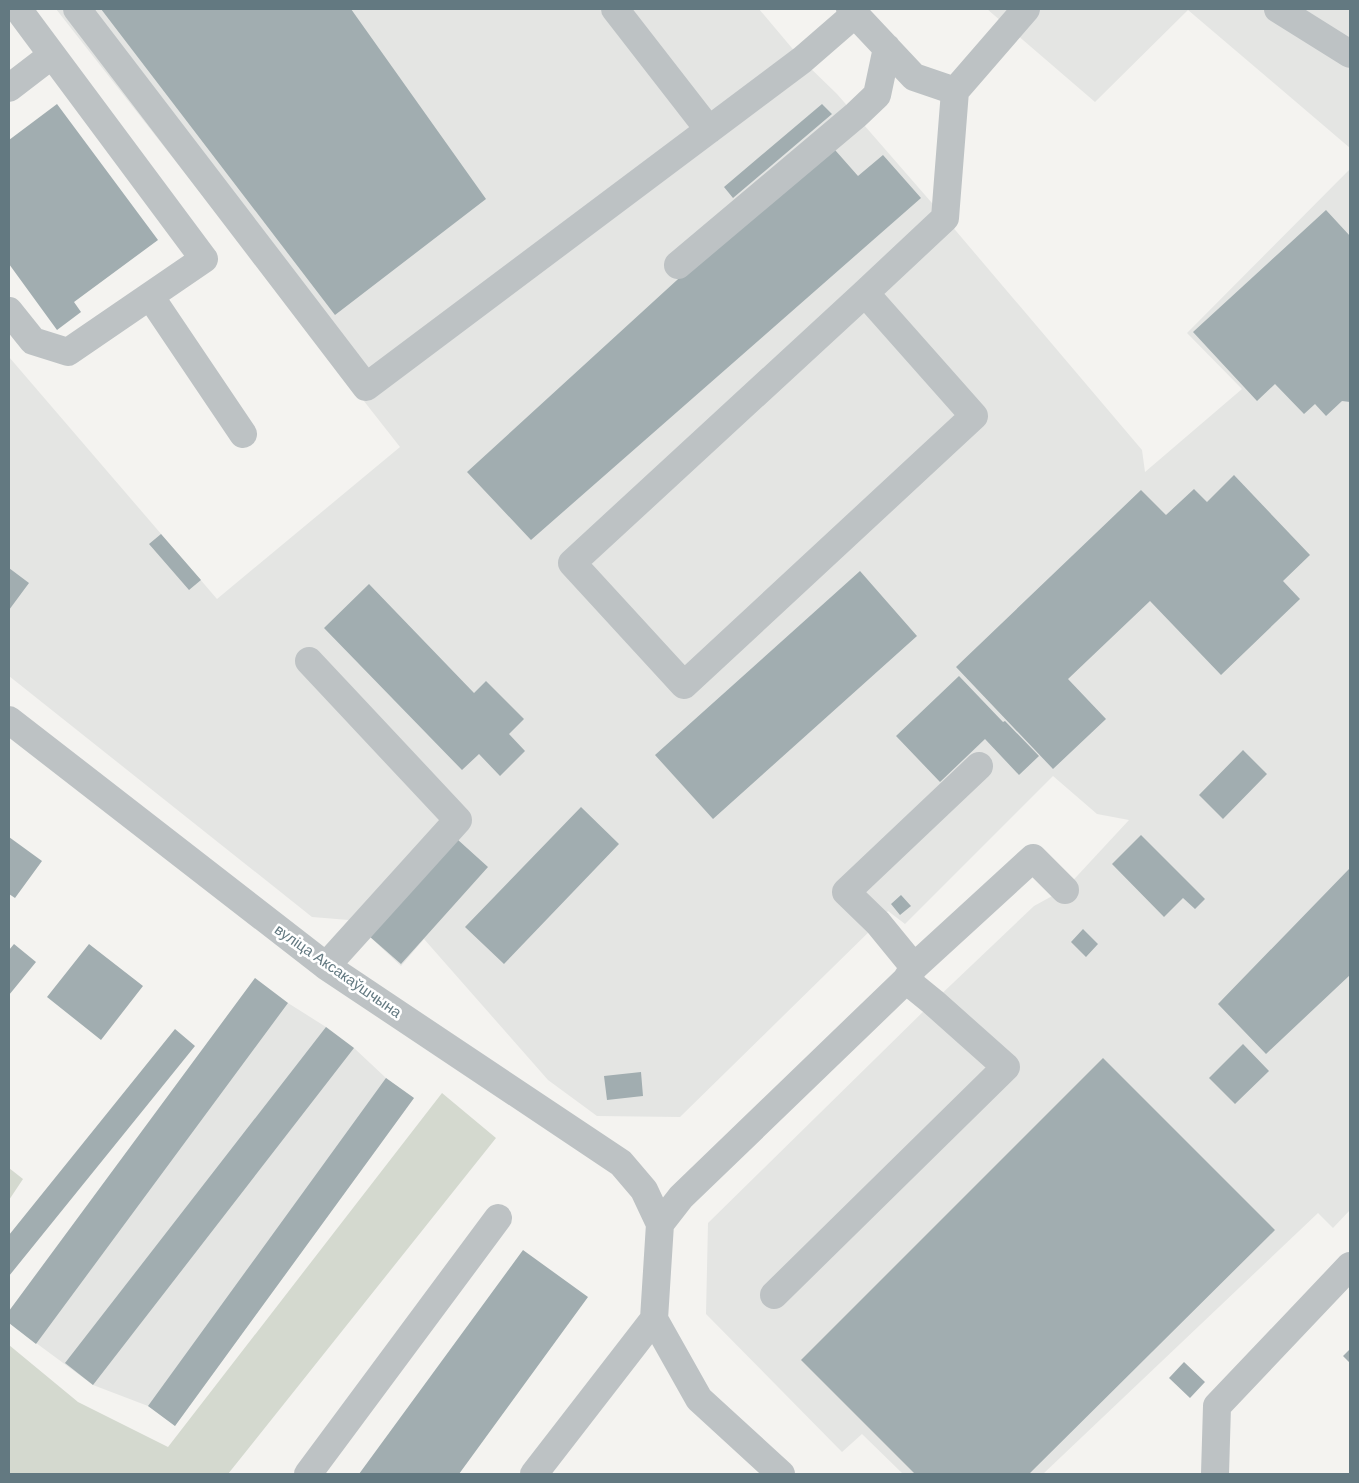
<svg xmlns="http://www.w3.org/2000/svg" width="1359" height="1483" font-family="Arial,sans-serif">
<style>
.built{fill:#e4e5e3}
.green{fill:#d4d9cf}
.building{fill:#a1adb0}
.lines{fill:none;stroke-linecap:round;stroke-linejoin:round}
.minor{stroke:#bdc2c4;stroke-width:28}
.labels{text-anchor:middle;stroke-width:5;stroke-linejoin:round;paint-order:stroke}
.street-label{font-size:15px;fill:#637981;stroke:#fff}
</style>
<rect width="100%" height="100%" fill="#f4f3f0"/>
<path class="built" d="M56,9H759L802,60L837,94L945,218L1142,450L1145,472L1242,389L1187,333L1350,169V1210L1333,1228L1318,1213L1043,1474H903L862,1434L842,1452L706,1314L708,1223L933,1002L1034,906L1065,889L1129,820L1097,814L1053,776L905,924L888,911L878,923L680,1117L597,1116L548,1080L424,939L401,966L369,936L349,920L312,917L9,676V357L217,599L400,447Z
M987,9H1350V148L1188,10L1095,102Z
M255,978L288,1003L326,1027L354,1048L386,1078L414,1098L175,1426L148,1406L93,1385L9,1323V1311Z"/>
<path class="green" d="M442,1093L496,1138L228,1474L9,1473V1345L78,1402L168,1447Z
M9,1168L23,1179L9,1200Z"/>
<path class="building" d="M101,9H351L486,199L335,315Z
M57,104L158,240L74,302L81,312L57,330L9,264V140Z
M822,104L832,114L733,198L724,187Z
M828,142L858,176L883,155L921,198L531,540L467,472Z
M1326,210L1350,236V402L1342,401L1326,416L1315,404L1304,414L1275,384L1257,401L1193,332Z
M1234,475L1310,555L1283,581L1300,599L1221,675L1150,601L1068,679L1106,719L1053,769L956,667L1141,490L1166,515L1194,489L1207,502Z
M161,534L201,580L189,590L149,544Z
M9,568L29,583L9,610Z
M860,571L917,636L713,819L655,755Z
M369,584L474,693L486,681L524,719L509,734L525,751L500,776L479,754L462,770L324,628Z
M959,676L1003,722L1005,721L1039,756L1019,775L985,739L940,782L896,736Z
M1243,750L1267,774L1223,819L1199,795Z
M581,807L619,844L504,964L465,927Z
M1141,835L1205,899L1195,909L1183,898L1164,917L1112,864Z
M9,837L42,861L15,898L9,894Z
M457,839L488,867L401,964L369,936Z
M1350,868V975L1266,1054L1218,1004Z
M901,895L911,906L900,915L891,904Z
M1083,929L1098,944L1086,957L1071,942Z
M14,944L36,962L9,995V950Z
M89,944L143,986L101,1040L47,997Z
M255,978L288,1003L36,1344L9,1323V1311Z
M326,1027L354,1048L93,1385L65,1363Z
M175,1029L195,1046L9,1276V1235Z
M1243,1044L1269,1071L1235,1104L1209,1078Z
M1103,1058L1275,1230L1029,1474H915L801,1360Z
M641,1072L643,1096L607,1100L604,1076Z
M386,1078L414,1098L175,1426L148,1406Z
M523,1250L588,1297L459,1474H359Z
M1350,1349V1363L1343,1356Z
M1184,1362L1205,1382L1190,1398L1169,1378Z"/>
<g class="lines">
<path class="minor" d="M77,9L366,387L802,60L855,14
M615,9L709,130
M850,9L914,77L955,91
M1278,9L1350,54
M9,88L52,55
M678,265L856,115L877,95L887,48
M865,293L974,416L684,685L572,563L865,293L945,218L955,91L1026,9
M150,296L243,434
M9,311L33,341L68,352L204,259L18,9
M309,661L458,820L326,966
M9,720L326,966L621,1163L644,1190L660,1224L654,1319L699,1399L781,1474
M914,967L878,923L846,892L979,766
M660,1224L681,1197L906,980L914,967L1033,858L1065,890
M774,1295L1006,1067L933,1002L906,980
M308,1474L498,1218
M534,1474L654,1319
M1215,1474L1217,1406L1350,1266"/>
</g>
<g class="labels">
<g class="street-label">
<text transform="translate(338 971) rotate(35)" y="5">вуліца Аксакаўшчына</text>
</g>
</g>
<rect width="1359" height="1483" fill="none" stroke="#637981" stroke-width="20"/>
</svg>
